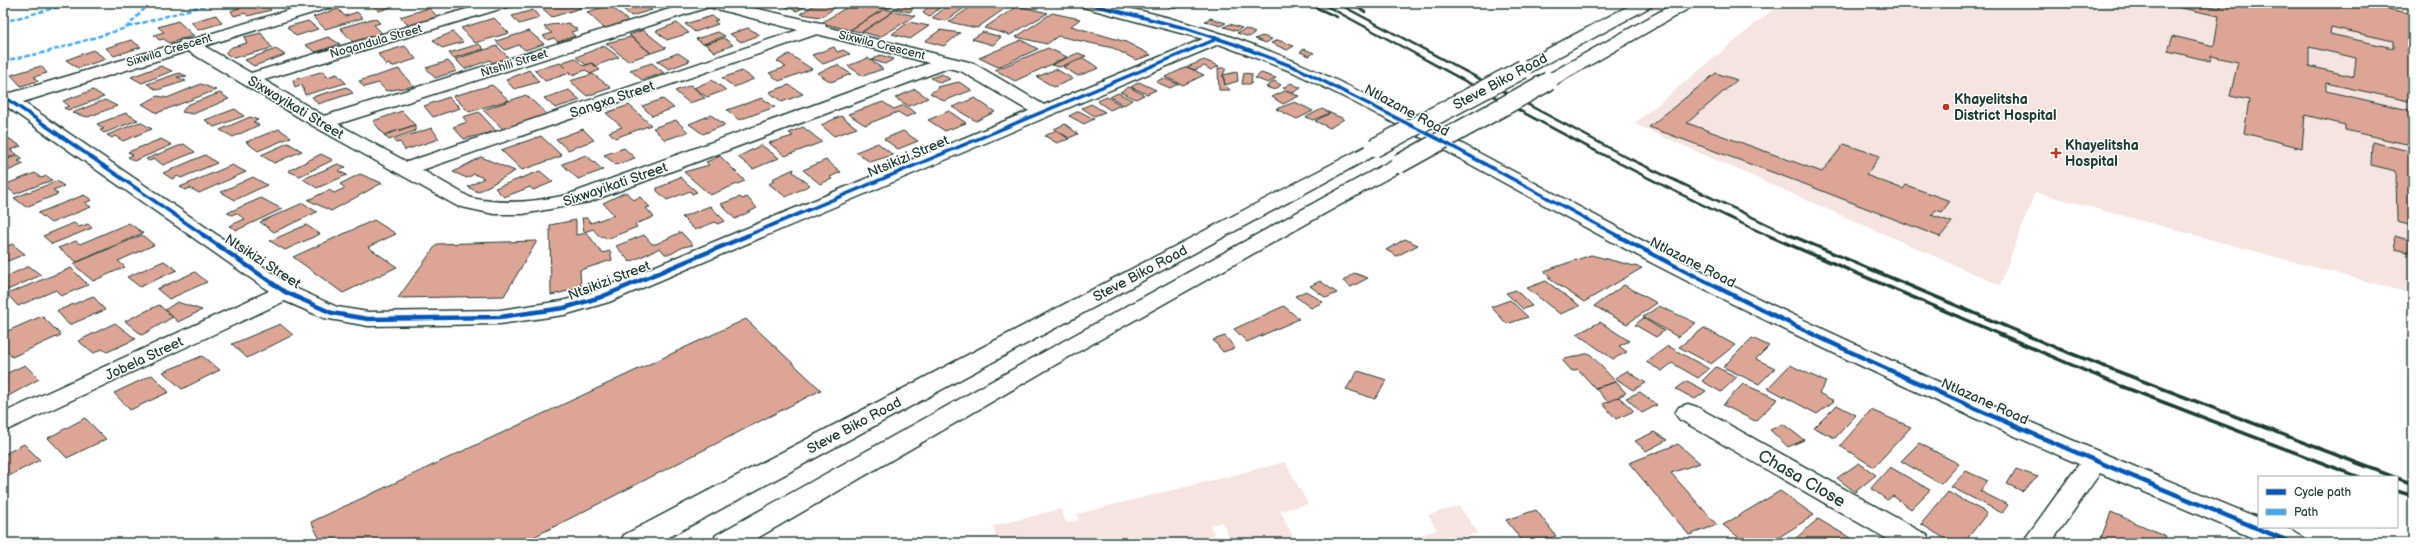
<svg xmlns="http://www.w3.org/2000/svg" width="2416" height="546" font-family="'Balsamiq Sans',sans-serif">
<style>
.built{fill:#f5e4e0}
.building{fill:#dda596;stroke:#1f3d34;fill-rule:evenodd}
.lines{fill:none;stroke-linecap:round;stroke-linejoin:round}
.minor-casing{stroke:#1f3d34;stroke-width:3}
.minor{fill:#fff;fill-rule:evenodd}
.rail-far1{stroke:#1f3d34;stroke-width:2.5}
.rail{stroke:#1f3d34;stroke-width:3.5}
.minor-bridge-casing{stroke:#1f3d34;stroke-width:21;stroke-linecap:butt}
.minor-bridge{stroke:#fff;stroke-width:18}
.quiet{stroke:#3fa9f5;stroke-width:2.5;stroke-dasharray:5 2.5;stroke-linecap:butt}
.cycleway-far1-casing{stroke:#fff;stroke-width:5.5}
.cycleway-casing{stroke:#fff;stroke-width:7}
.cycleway-far1{stroke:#0057b8;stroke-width:3.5}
.cycleway{stroke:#0057b8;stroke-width:4.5}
.poi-dot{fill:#c8321e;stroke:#fff;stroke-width:1.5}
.labels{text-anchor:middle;stroke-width:3;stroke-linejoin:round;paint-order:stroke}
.far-street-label{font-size:12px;fill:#1f3d34;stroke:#fff}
.street-label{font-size:14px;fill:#1f3d34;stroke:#fff}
.poi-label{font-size:14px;font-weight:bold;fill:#1f3d34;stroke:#fff;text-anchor:start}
.near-street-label{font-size:17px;fill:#1f3d34;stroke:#fff}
</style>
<rect width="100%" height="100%" fill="#fff"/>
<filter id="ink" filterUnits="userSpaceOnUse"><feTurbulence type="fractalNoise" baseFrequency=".025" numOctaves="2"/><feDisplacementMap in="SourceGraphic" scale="8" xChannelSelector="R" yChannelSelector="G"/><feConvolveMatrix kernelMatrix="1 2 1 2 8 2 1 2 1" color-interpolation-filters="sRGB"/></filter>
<g filter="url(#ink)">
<path class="built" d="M1781,3H2413V294L2035,192L2000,285L1634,124Z
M1285,462L1308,504L1280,511L1296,543H1232L1222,522L1210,525L1218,543H1160L1158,539L1148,541L1149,543H998L993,526L1061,509L1066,523L1079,520L1077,514Z
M1459,506L1478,533L1463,537L1467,543H1392L1437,530L1428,515Z"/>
<path class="building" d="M250,3H265L271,10L248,16L245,13L234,16L231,11Z
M277,3H297L282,8Z
M370,3H404L379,11Z
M556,3H574L581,8L552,17L541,7Z
M638,3H643L652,10L631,16L622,8Z
M788,3H811L797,11L784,6Z
M817,3H830L839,5L821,17L800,14Z
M854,3L884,9L850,30L821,23Z
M881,3H899L889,8L876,6Z
M930,3L942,6L929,17L923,13Z
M976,3H991L1007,7L977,28L949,22Z
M1162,3H1174L1181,6L1173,9Z
M2159,3H2195L2220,8V3H2358L2413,14V102L2326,83V91L2413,111V141L2410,140V145L2345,130V125L2305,115L2302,148L2244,133L2249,100L2230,96L2238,62L2211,56L2210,61L2168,51L2173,36L2214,46L2219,16ZM2331,27L2393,41V48L2330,34ZM2309,47L2356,58L2354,77L2309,66Z
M902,4L914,7L910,12L894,9Z
M950,4L964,8L946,21L932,18Z
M610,5L628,21L605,29L587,12Z
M1018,6L1048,13L1010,35L984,28Z
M429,8L439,18L410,27L400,17Z
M338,9L345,16L357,12L363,18L325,29L313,17Z
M884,9L894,11L862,32L850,30Z
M533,10L540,18L519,24L512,16Z
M894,11L915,16L880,37L862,32Z
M1052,13L1080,19L1071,26L1126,42L1151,55L1136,60L1113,48L1058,36L1047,44L1016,37Z
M216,15L222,23L198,30L191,22Z
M712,16L718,20L714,21L718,24L695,32L685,24Z
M375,18L380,23L374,25L384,35L355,44L340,28Z
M494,18L509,33L475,43L461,28Z
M1210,18L1226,23L1220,26L1205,21Z
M178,21L194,36L169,43L164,39L159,40L154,35L164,32L158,27Z
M308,21L318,29L296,36L287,27Z
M909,22L929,26L910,39L892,34Z
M557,23L559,25L568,23L578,30L571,32L575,36L558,42L554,38L548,40L543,36L552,33L544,27Z
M677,23L689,33L667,40L656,31Z
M1230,24L1242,28L1237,31L1224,27Z
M748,28L760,35L741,42L730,34Z
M1246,29L1255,33L1249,37L1237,33Z
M643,30L666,48L651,53L629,35Z
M940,30L960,33L944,46L925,41Z
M529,31L544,44L525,50L519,45L505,50L496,41Z
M453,32L463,42L442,48L433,40Z
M718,32L725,36L703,44L696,39Z
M983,32L1001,37L993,45L972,39Z
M261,33L272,48L234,58L225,53L232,47L247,43L244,37Z
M1262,36L1272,39L1266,43L1255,39Z
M328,37L340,44L316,52L305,45Z
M631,37L651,53L628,61L606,43Z
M724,38L733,45L715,52L705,44Z
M131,40L141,47L114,56L106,48Z
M1021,40L1038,49L998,67L979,58Z
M1278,40L1294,46L1287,50L1271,43Z
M479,44L484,49L453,58L449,53Z
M405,46L416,59L391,67L389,64L386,65L378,54Z
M497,46L511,60L494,65L490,60L465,69L455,59Z
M604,46L619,57L595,66L592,63L586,65L576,57Z
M834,47L837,52L843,50L850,54L823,64L812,55Z
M1048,48L1067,57L1015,81L995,70Z
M276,49L285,55L254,66L245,60Z
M1304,49L1314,53L1309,56L1300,52Z
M93,50L106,59L78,68L66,60Z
M678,53L690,61L669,69L657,61Z
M1078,53L1086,56L1060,67L1051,65Z
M789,54L812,69L779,81L769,73L786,67L777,61Z
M880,55L894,59L885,64L872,60Z
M575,58L583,66L592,63L600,70L590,74L586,70L572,75L560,63Z
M868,58L883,69L863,76L848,66Z
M1083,58L1099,68L1078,76L1063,67Z
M1204,60L1219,66L1211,70L1204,66L1195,70L1187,67Z
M448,61L457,71L435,78L426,68Z
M560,63L570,73L545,81L534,70Z
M652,63L664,73L642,80L630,70Z
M837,65L851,74L831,82L817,73Z
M41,66L47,73L34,77L38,81L21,86L11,75Z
M161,66L172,71L142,83L131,77Z
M1187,67L1204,75L1183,85L1165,77Z
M1218,68H1226L1223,75L1225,85L1230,90H1219Z
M399,69L412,85L415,86L386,91L379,83L364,87L359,81Z
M1056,69L1073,79L1054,87L1037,77Z
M529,70L539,82L514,89L506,80Z
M324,71L327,77L337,74L346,83L305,95L302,85L295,88L293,80Z
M742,71L754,79L734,87L722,78Z
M1237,72L1238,81L1225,85L1223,75Z
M179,73L187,76L177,77L186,81L157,90L147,84Z
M1244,73L1252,74L1251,84H1242Z
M1261,73L1276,78L1268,83L1255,78Z
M1716,73L1737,80L1687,123L1822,172L1844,144L1880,156L1866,175L1903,189L1906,185L1950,201L1942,212L1936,210L1931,215L1952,222L1940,237L1807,185L1649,127Z
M593,74L611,88L587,96L570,81Z
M942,74L950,79L940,83L931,78Z
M1163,78L1178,84L1170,88L1156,82Z
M712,80L726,90L707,97L694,88Z
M1274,81L1281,85L1275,90L1266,87Z
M959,82L972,90L944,101L930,93L938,89L937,87Z
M1139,82L1156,90L1147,94L1131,87Z
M1291,83L1301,88L1293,93L1283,88Z
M201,84L216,90L157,113L142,104L158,96L167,98Z
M492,85L509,100L469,112L453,96Z
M691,85L705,98L689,103L675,91Z
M789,85L803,94L782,102L769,92Z
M347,87L353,93L318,104L312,97Z
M1129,87L1144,95L1136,99L1120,92Z
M915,89L928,98L909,106L895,98Z
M93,90L104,97L68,110L64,108L69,106L63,101Z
M569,90L580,100L555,108L544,98Z
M1285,91L1299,96L1283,104L1272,97Z
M220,93L229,99L193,114L182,112L187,105Z
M1118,93L1132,100L1124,105L1110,97Z
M526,95L548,115L504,130L483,110Z
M449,97L460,108L433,117L424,106Z
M1107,97L1121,105L1110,110L1097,101Z
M762,98L775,107L739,120L727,110Z
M975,98L995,112L976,121L952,107Z
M663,99L674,108L652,116L642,106Z
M105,100L117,106L88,117L72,113Z
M883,102L894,109L904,105L916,113L906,117L898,112L865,125L848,114Z
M1295,102L1313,111L1297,119L1276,109Z
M1091,104L1105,112L1094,116L1082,108Z
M629,105L651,125L615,138L609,132L622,127L606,113Z
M235,109L244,116L214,127L205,120Z
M1322,109L1330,113L1313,120L1306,117Z
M402,111L415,125L384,135L373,121Z
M949,111L966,123L945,131L928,120Z
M1079,111L1094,119L1084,124L1069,116Z
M479,112L496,131L464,139L453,127L467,122L463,117Z
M126,113L138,120L104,133L100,130L104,129L97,124Z
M1330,113L1344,119L1330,128L1315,121Z
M711,115L725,125L703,134L689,124Z
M841,116L857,128L834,136L821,125Z
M250,117L258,120L253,122L259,125L233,137L220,130Z
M676,120L688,132L665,140L653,128Z
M140,122L152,129L123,141L115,136L112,138L107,135Z
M1065,124L1078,134L1069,138L1054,129Z
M415,125V131L389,140L384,135Z
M803,127L822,142L785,156L769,143L793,136L789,133Z
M432,128L439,139L405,150L400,142L396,143L394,140Z
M279,129L291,137L258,151L246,142Z
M583,129L594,140L568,150L556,139Z
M1056,130L1069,139L1057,143L1045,136Z
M903,131L918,141L898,149L884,139Z
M541,136L562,156L522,170L501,150Z
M8,138L21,146L10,150L17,154L3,160V140Z
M161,139L172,145L134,161L128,157L133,155L128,152Z
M2372,142L2413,152V226L2397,222L2396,171L2371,165Z
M288,143L302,151L274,163L261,155Z
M878,143L893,155L870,162L856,152Z
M184,144L195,152L163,165L155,159L149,161L146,159Z
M761,145L779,158L753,169L738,157Z
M624,148L635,158L616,165L604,155Z
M321,154L333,160L300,176L288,171Z
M18,155L23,159L18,161L24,164L3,173V161Z
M205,155L217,163L181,178L178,176L172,179L163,173Z
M586,155L603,170L578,179L562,164Z
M720,156L745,181L710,195L684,172L709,165L706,162Z
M481,157L515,171L478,192L468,187L484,178L474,174L467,178L453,172Z
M826,160L841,172L830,177L832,179L820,184L803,170Z
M338,164L346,167L338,171L347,175L317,188L303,179Z
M232,165L246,172L199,193L190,188L185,190L180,187Z
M794,169L793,172L810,185L786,197L769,184L774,181L772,179Z
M540,171L553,182L533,190L530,187L504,197L495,188Z
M35,173L41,178L47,176L52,180L15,194L4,185Z
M360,174L382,183L331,211L308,200L329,190L334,193L345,188L340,184Z
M253,177L267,185L235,200L221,192Z
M680,177L697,192L692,194L690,191L667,200L657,191V188L670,183L668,182Z
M57,181L64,186L53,190L58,194L26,207L14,198Z
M626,192L633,200L640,197L650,207L646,208L654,217L635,224L637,227L607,239L603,236L600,237L593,229L584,232L582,218H587L591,223L614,215L603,203Z
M84,195L92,200L85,203L91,207L51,223L38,213Z
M740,197L742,199L747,197L757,208L735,219L721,204Z
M261,198L282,209L237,230L229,226L245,219L236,213L232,215L227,213Z
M303,203L317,212L274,232L260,222Z
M710,206L725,221L717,224L715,222L695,230L682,217Z
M374,220L396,234L368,247L397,267L343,293L293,257Z
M576,220V235L587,233L602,253L610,251L612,260L580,270L581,288L551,295L550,225Z
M74,223L79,227L88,224L92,228L52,244L43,236Z
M129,223L143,233L77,262L58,248L76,241L80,244Z
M306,225L320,234L285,250L270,241Z
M681,232L693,245L683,247L671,254H665L660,248L630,262L616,246L644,235L652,244H656Z
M142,235L154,245L118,261L125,267L93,281L73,264Z
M2394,236L2413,241V253L2395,249Z
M1405,239L1418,245L1397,256L1386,250Z
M537,241L504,296L398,298L437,244Z
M12,244L25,254L3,263V248Z
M1591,255L1642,268L1584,302L1548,278L1551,277L1544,271Z
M164,261L177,270L140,287L127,277Z
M29,266L41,275L3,292V278Z
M71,268L88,285L61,296L56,290L18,306L7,294Z
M195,272L207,282L169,299L157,289Z
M1354,273L1368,278L1351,287L1343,281Z
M1320,281L1337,293L1326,298L1310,286Z
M1546,281L1580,306L1560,314L1527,288Z
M1624,285L1657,303L1627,324L1594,306Z
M1516,290L1532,306L1523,309L1506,293Z
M1306,291L1323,302L1311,308L1295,296Z
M93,296L105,310L69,325L57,311Z
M1510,300L1528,317L1507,324L1491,307Z
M177,302L202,310L178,322L165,310Z
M159,305L173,317L142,335L125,321Z
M1284,306L1299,319L1247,342L1234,329Z
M1659,306L1696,323L1678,337L1643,317Z
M42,316L61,335L12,357L3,346V333Z
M1643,318L1664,331L1656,337L1635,325Z
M746,319L821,390L522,543H322L311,522Z
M1600,322L1629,341L1619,346L1627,352L1613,359L1577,334Z
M115,323L136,339L107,352L102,349L94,353L78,341Z
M280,324L293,335L247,358L232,344Z
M1704,328L1735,345L1711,364L1679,347Z
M1225,336L1235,348L1223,352L1213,340Z
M1752,338L1769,346L1756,359L1775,368L1759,384L1723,367Z
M1668,346L1709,369L1698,378L1672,363L1662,371L1646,362Z
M1589,353L1616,382L1595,388L1578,369L1572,371L1562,360Z
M202,356L220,370L182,389L163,372Z
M25,365L39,379L3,399V375Z
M1790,365L1826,382L1819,393L1834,401L1817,414L1768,388Z
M1716,367L1737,377L1721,392L1702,381Z
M1358,371L1387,380L1375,399L1346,389Z
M1627,371L1646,383L1633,390L1615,378Z
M152,375L169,392L130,410L114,393Z
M1687,381L1706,391L1695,399L1676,389Z
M1616,382L1626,393L1608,402L1595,388Z
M1743,384L1778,399L1755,421L1723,405Z
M1640,392L1657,405L1642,413L1626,398Z
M1619,397L1634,411L1616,419L1603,404Z
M1837,405L1856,415L1835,438L1814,428Z
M1871,410L1911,427L1874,467L1840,446Z
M85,418L106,439L67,458L48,438Z
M1783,424L1804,440L1788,447L1770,430Z
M1654,432L1667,440L1646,451L1635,441Z
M1919,443L1959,464L1941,484L1901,461Z
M24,444L40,460L3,479V455Z
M1678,444L1700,463L1671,473L1717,525L1689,535L1629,463Z
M1859,463L1876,475L1855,492L1837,478Z
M1890,467L1930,490L1911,509L1893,496L1887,500L1871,488Z
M2016,469L2038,477L2022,491L2007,484Z
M1966,471L1988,481L1980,491L2008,505L2002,513L1951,487Z
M1780,491L1814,515L1770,543H1746L1723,525Z
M1948,492L1987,513L1964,543H1952L1921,524Z
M1536,510L1556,536L1533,543H1524L1506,520Z
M2111,512L2166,536L2163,543H2113L2101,538Z
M1818,519L1852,539L1847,543H1801L1795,539Z"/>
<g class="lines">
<defs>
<path id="minor" d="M312,3H337L335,6L204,46L251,73L487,3H512L510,6L264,80L324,116L689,3H731L825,24L826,27L973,63L1044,105L1203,39L1079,6L1077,3C1121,3 1162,16 1204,28C1283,52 1356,89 1430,127C1522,175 1613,227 1706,273C1887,362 2072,442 2259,518V527C2276,527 2298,526 2307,543H2265L2100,473L2051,543H2022L2079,464C1935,402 1793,336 1654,264C1549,209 1446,149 1340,95L1293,72L1219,44L609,302L564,315L500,324L368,326L324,318L285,301L3,432V413L269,291L3,104V91L11,93L179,43L181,40H190ZM709,7L798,30L407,162L338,124ZM817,34L929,63L567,195C535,202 503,205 471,198L422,170ZM188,51L315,127L457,206L494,214H523L589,202L948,68L961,71L1029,111L593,292L562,301L500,310L368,312L337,307L293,287L23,102Z
M1634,3H1654L1652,6L1529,73H1517L1514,69L1517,65Z
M1675,3H1695L1693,6L1555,85H1543L1540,81L1543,77Z
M1374,142L1381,144L1384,148L1381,152L658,543H620L624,535Z
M1399,158L1406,160L1409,164L1406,168L1067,358L749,543H712L716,535L1051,348L1392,160Z
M1688,404L1697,407L1927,535L1931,543H1894L1679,419L1675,413L1679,407Z"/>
</defs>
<use href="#minor" class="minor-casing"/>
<use href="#minor" class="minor"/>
<path class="rail-far1" d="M1306,3L1337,17
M1321,3C1469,82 1616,167 1769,236
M1337,3L1630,159L1792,236
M1351,3L1365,12"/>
<path class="rail" d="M1767,235L2121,386L2359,477
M1790,235L2059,349L2394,477
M2397,478L2413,484
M2397,491L2413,496"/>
<defs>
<path id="minor-bridge" d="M1374,148L1523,69
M1399,164L1549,81"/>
</defs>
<use href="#minor-bridge" class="minor-bridge-casing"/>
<use href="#minor-bridge" class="minor-bridge"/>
<path class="quiet" d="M3,22L73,3
M128,27L213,3
M3,61L47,52L126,28L150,3"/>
<defs>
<path id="cycleway-far1" d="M1085,3L1185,28L1234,44L1299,69L1444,142L1618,236
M3,96L205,236
M746,236L1219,38"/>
<path id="cycleway" d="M203,235L285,292L332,313L368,319L500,317L564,308L601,297L749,235
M1616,235C1835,352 2064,449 2293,543"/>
</defs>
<use href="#cycleway-far1" class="cycleway-far1-casing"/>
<use href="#cycleway" class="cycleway-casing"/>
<use href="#cycleway-far1" class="cycleway-far1"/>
<use href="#cycleway" class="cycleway"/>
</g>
</g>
<g class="poi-dot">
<circle cx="1946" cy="107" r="4"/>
<path d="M2054 147h4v4h4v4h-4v4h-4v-4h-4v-4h4z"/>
</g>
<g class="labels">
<g class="far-street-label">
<text transform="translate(376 41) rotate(-16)" y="4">Noqandula Street</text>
<text transform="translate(882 45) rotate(14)" y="4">Sixwila Crescent</text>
<text transform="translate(169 50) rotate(-17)" y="4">Sixwila Crescent</text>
<text transform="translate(514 63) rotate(-17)" y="4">Ntshili Street</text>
</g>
<g class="street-label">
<text transform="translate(1500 81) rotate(-28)" y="5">Steve Biko Road</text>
<text transform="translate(612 99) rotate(-19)" y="5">Sangxa Street</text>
<text transform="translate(296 107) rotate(31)" y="5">Sixwayikati Street</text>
<text transform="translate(1407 110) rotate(28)" y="5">Ntlazane Road</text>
<text transform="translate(908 156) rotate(-23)" y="5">Ntsikizi Street</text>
<text transform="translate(615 184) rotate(-19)" y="5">Sixwayikati Street</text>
<text transform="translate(263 261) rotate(33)" y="5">Ntsikizi Street</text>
<text transform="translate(1693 262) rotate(27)" y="5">Ntlazane Road</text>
<text transform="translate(1140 273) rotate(-28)" y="5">Steve Biko Road</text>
<text transform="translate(609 280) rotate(-21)" y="5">Ntsikizi Street</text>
<text transform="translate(144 358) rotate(-25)" y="5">Jobela Street</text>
<text transform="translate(1985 401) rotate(24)" y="5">Ntlazane Road</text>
<text transform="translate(854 425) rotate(-28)" y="5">Steve Biko Road</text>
</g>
<g class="poi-label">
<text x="1954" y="104">Khayelitsha<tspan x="1954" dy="16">District Hospital</tspan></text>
<text x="2065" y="150">Khayelitsha<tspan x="2065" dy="16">Hospital</tspan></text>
</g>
<g class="near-street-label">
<text transform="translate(1802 478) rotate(30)" y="6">Chasa Close</text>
</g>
</g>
<rect width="2416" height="546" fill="none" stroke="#fff" stroke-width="16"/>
<rect x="8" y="8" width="2400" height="530" fill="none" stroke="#1f3d34" stroke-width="1.5" filter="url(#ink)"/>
<rect x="2258" y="476" width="140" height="52" fill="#ffffff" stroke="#a5b1ae"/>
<rect x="2266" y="489" width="20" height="6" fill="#0057b8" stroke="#a5b1ae"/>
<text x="2294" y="496" font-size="12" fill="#1f3d34">Cycle path</text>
<rect x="2266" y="509" width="20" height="6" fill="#3fa9f5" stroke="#a5b1ae"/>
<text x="2294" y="516" font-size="12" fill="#1f3d34">Path</text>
</svg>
